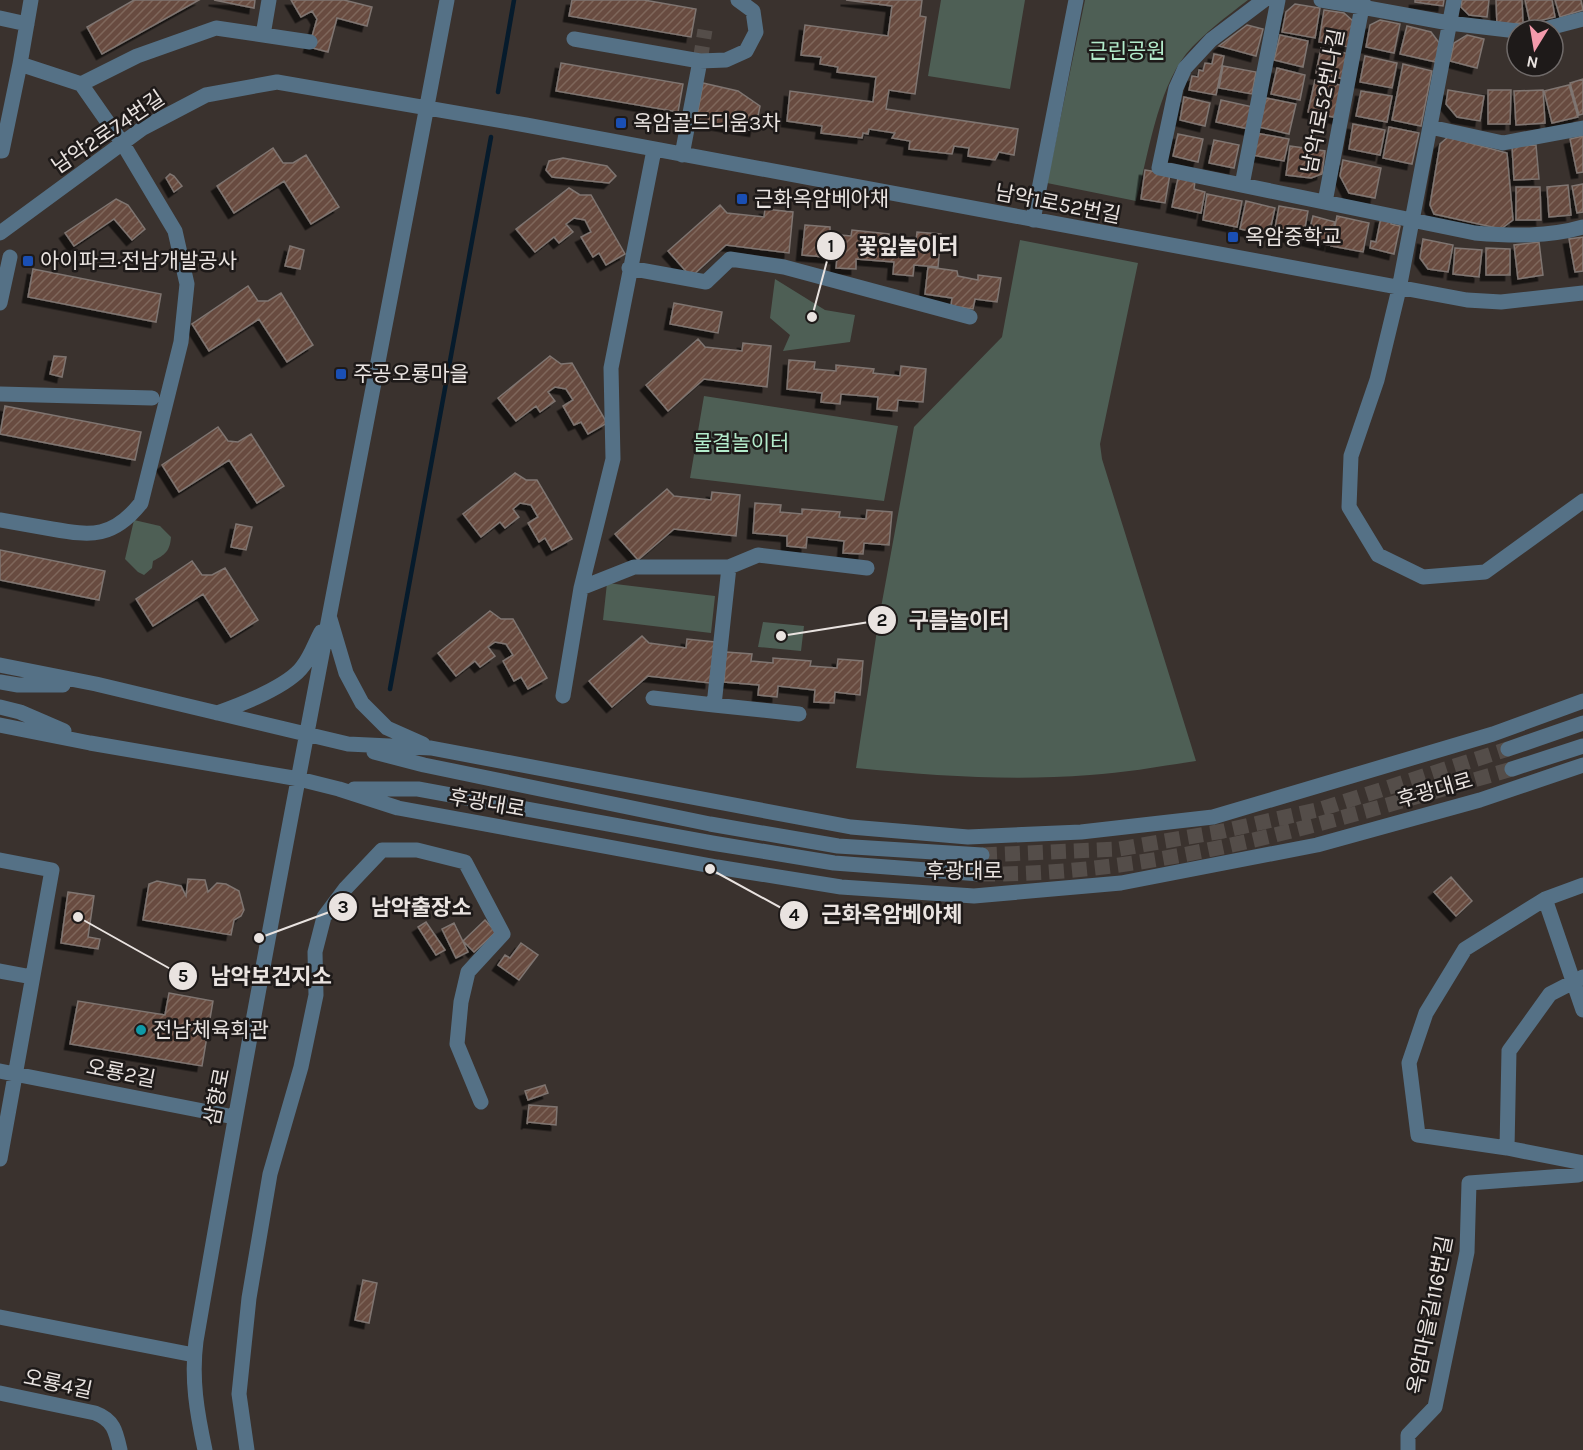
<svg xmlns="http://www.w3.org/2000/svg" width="1583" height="1450" font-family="Karla,'Noto Sans KR',sans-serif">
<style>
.green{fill:#4e5f55}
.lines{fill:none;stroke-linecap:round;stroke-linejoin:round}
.stream{stroke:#061b2c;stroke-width:4.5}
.building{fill:url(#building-hatch);stroke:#7f7571;stroke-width:1.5;filter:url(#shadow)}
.minor-tunnel{stroke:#544d49;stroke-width:15;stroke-dasharray:15 8;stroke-linecap:butt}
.minor{stroke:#557186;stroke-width:15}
.transit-dot{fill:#1a4fb4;stroke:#1e1a19;stroke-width:2}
.culture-dot{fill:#0f9aa8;stroke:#1e1a19;stroke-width:2}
.labels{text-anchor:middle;stroke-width:5;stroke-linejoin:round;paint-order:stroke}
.park-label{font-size:21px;fill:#b3ebcb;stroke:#1e1a19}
.street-label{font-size:21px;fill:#e9e3e0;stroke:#1e1a19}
.poi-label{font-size:21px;fill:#e9e3e0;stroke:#1e1a19;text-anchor:start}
.leader{fill:none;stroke:#e9e3e0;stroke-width:2}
.callout-dot{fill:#e9e3e0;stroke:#1e1a19;stroke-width:2}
.mark-label{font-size:18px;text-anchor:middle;font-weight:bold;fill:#111}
.callout-label{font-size:22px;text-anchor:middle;font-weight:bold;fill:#e9e3e0;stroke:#1e1a19;stroke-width:5;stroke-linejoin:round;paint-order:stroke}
</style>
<defs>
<pattern id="building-hatch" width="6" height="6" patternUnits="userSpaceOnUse" patternTransform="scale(1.5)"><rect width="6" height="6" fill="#684c40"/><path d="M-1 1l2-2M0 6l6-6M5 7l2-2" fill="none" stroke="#7e665b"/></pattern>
<filter id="shadow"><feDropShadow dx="-5.5" dy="5.5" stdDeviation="0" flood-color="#0009"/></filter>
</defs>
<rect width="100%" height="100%" fill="#3a322e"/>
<path class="green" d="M941,0H1025L1010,89L928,76Z
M1085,0H1248C1227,16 1203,34 1186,54C1157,91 1148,156 1136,201L1047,183Z
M1020,240L1138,263L1100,444L1102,459L1196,761C1161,766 1125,773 1090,775C1012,781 934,776 856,768L878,624L914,427L1002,337Z
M775,279L825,310L855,315L850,342L783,351L790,335L770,318Z
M704,396L898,426L884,501L690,478Z
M134,520L160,526L171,537C170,551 165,555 153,561L152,568L144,575L138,572L125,559Z
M607,583L715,596L711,633L603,620Z
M763,622L804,626L801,651L758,647Z"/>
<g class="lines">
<path class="stream" d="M498,92L514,0
M390,689L491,137"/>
</g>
<path class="building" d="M134,0H199L102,54L87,27Z
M214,0H255L254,8Z
M291,0H344L372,7L367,26L337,18L328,52L309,47L317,19L312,11L301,17Z
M572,0H644L696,9L691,37L569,16Z
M846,0H922L920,16L926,17L915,94L889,90L886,109L1018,129L1014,155L999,152L995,160L968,156L969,148L954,146L952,154L909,149L910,141L892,138L895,133L869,129L868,134L863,133L862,138L821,133L822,126L787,121L790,91L873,102L876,77L837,72L838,67L820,64L821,57L801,55L805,25L888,36L892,6Z
M1415,0H1444L1443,6L1415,2Z
M1462,0H1489L1487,17L1469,15L1461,7Z
M1496,0H1522L1523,23L1497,25Z
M1525,0H1552L1555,17L1530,23Z
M1555,0H1581L1583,10L1560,17Z
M1295,4L1320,8L1315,38L1282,32L1286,12Z
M1324,10L1344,13L1353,21L1349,47L1319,42Z
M1380,20L1400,24L1394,53L1366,47L1370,25Z
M1247,25L1263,29L1256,56L1219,46Z
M1407,26L1431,32L1440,44L1436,62L1400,54Z
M1280,35L1308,41L1303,67L1274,60Z
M1467,35L1484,39L1477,68L1450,61L1454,43Z
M1321,48L1350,54L1344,79L1316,73Z
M1214,54L1224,56L1216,95L1189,90L1192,76L1198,77L1199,70L1203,71L1205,63L1212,64Z
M1365,56L1397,63L1392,88L1360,82Z
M561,63L683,84L678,112L556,91Z
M1403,64L1432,71L1421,126L1392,120Z
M1223,66L1256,72L1252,94L1219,88Z
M1277,68L1305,75L1300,100L1271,94Z
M1583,79V114L1579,115L1570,83Z
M1315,80L1345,86L1338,118L1308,112Z
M703,83L738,91L760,106L755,131L696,121Z
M1569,85L1578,117L1552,123L1544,91Z
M1448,90L1484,96L1480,121L1457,117L1446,104Z
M1488,90H1511L1510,124H1488Z
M1543,90L1545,123L1516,125L1514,91Z
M1361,91L1392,96L1387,122L1356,116Z
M1184,97L1210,103L1205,126L1180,120Z
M1266,98L1296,104L1289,134L1259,127Z
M1221,100L1253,107L1249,129L1216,122Z
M1353,124L1385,130L1380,155L1349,149Z
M1389,127L1419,133L1412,164L1383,158Z
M1256,133L1289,139L1284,161L1252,155Z
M1178,134L1203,139L1198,162L1173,156Z
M1583,136V172L1577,173L1570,139Z
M1448,137L1507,153L1513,220L1501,229L1434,214L1430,205L1440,144Z
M1214,140L1239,145L1234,168L1209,163Z
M1536,145L1539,179L1514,180L1512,146Z
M1290,146L1325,151L1322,174L1311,178L1286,175Z
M273,148L283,163H293L306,155L339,207L311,224L284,181L234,213L217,186Z
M563,158L607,166L616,176L609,183L552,177L546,170L549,161Z
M1343,160L1381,168L1375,198L1349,193L1340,176Z
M1145,170L1170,174L1165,203L1141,199Z
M170,174L174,176L182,186L174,192L166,178Z
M1178,178L1195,181L1194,189L1205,192L1201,213L1172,207Z
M1583,184V212L1577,213L1572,186Z
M1568,185L1571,215L1549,217L1547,187Z
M1516,187H1540L1541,220H1516Z
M569,188L580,195H591L625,254L606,265L599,253L593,257L581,237L591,232L585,220L574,218L566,224L573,232L559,243L554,237L535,252L516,229Z
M1207,194L1242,201L1237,227L1203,220Z
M116,199L128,205L145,229L132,240L114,219L74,246L65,233Z
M1246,201L1275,208L1269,235L1240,229Z
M720,205L727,213L764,217L765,209L793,212L789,253L726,245L691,277L668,251Z
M1279,206L1308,211L1303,239L1274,234Z
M1313,216L1335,222L1329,245L1307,240Z
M1337,216L1369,223L1363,252L1331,246Z
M1381,217L1392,219L1391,224L1400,226L1394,254L1370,248L1371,241L1376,242Z
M805,225L830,227V234L851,236L852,230L889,234V239L916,241L917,232L941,234L938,267L914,265L913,276L893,274L894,262L856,259V269L836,268L837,258L802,255Z
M1583,237V271L1575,272L1569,239Z
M1423,239L1453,245L1448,272L1428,269L1420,258Z
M1539,242L1543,275L1518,279L1514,245Z
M290,246L304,250L300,269L285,266Z
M1455,248L1482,250L1479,277L1453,274Z
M1486,248L1510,249V275H1486Z
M928,267L957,271L958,276L978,280V275L1001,278L997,302L975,299L973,309L951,306L952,298L925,294Z
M33,269L161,294L156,322L28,297Z
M248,286L258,301H268L281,293L313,345L287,362L259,319L209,351L192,324Z
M674,303L722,312L718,333L670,324Z
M698,339L705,347L742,351L743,343L771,346L767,387L704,379L668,411L646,385Z
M54,356L66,357L62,377L50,374Z
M550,356L561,364L572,363L607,423L588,434L581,422L574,425L563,406L573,400L566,389L555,387L548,392L555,401L540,412L536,406L516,421L498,398Z
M789,360L815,362L814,369L836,371V365L874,369L873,373L900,376L901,366L926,369L923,402L898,400L897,411L877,409L878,397L841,394L840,404L821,402L822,393L787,389Z
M5,406L141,432L135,460L0,434Z
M218,427L228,441L238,442L251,434L284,486L257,503L229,460L179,492L162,465Z
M515,473L526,480H537L572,539L552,550L545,538L539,542L528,523L538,517L531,505L520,503L513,509L519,517L505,528L500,522L481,537L463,514Z
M667,489L674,496L711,500L712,492L740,495L736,536L674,529L638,560L615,534Z
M755,503L781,505L780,512L802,514V509L840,512L839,517L866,519L867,510L892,512L889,545L864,543L863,554L843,553L844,541L807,537L806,548L787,546V536L753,533Z
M236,524L252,527L246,550L231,547Z
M0,550L105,571L99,600L0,580Z
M192,561L202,575H212L225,568L258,620L231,637L203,594L153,626L136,599Z
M490,611L501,619H513L547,678L528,689L521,677L514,681L503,661L513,655L506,644L495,642L488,647L495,656L480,667L475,661L456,676L438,653Z
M642,636L649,643L686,648L687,639L715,642L710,683L648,676L612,707L589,681Z
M726,652L752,654L751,661L773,663V658L811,661L810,666L837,668L838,659L863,661L860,695L835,692L834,703L814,702L815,690L778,686L777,697L758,695L759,685L724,682Z
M1451,877L1472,901L1456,916L1434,892Z
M188,879L205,880L208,892L217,883L226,884L239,891L244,910L241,916L234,920L231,935L143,920L149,884L157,881L181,886L186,896Z
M68,892L94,896L88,937L100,939L98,949L61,943Z
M485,920L496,932L474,952L463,941Z
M426,922L445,950L436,955L418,927Z
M454,923L468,952L456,958L442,929Z
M521,943L538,955L519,980L498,965L505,955L510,958Z
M169,993L213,1001L202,1066L70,1044L78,1001L165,1015Z
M545,1085L548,1093L528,1100L525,1091Z
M529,1105L557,1107L556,1125L528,1122L527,1124Z
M363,1280L377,1283L369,1323L355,1320Z"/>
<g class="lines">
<path class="minor-tunnel" d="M700,61L705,30
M982,855L1119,849L1223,831L1321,809L1508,749
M980,874C1163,876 1338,819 1512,769"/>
<path class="minor" d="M1264,0L1211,40L1185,68L1176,88L1159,168L1475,233C1511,236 1549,237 1583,227
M1321,0L1362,7L1363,0
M1454,0L1399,289L1377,380L1351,456L1349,507L1378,555L1423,577L1485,572L1583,501
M0,18L27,24
M1541,30L1583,19
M263,35L269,0
M574,39L700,61L726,60L746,51L756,32L753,11L738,0
M81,84L137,56L216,28L310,42
M1430,127L1503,143L1583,128
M0,151H2L20,64
M682,155L700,61
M1242,185L1278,0
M1325,202L1362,7L1449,23L1517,31
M1033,220L1076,0
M0,233L143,128L206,95L277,82L526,125L1467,300L1501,302L1583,293
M629,268L706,282L730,259L784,267L970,317
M0,303L10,257
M0,394L152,398
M0,520C17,523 34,526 52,529C92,536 113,538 141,503L181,342L187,284L175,231L123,144L81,84L20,64L31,0
M581,588L634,567H729L758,555L867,568
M330,619L346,673L362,703L387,728L423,744
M0,665L96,684L348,744L431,748L851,827L968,837L1081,832L1213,817L1493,734L1583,701
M0,682L18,685H63
M563,696L581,588L613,459L611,368L654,150
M653,698L714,705L729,567
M714,705L799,714
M0,707L20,712L64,731
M217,713C240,705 289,686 303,666C311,656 315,643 321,632
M0,725L90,743L299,779L339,789L398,808L717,867L841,887L974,896L1121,883L1317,845L1480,800L1583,765
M1508,749L1583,723
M374,752L424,765L710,824L838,846L982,855
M1512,769L1583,746
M354,789H418L712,843L834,863L980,874
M0,860L52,870L0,1159
M1583,885L1545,899L1465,949L1426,1013L1409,1063L1418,1135L1507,1148L1583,1163
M1545,899L1583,1010
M0,971L32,977
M0,1071L234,1117
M1507,1148L1509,1051L1550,994L1583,977
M0,1317L194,1355
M0,1393L95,1413C114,1420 116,1432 120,1450
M205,1450C197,1413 191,1379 196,1341C273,893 363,447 447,0
M247,1450L239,1394L249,1298L270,1174L301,1067L316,995L315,952L324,917L345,889L382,850H417L465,862L503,934L468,972L461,1002L457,1044L481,1102
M1408,1450V1435L1435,1407L1467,1252L1469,1183L1578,1175L1583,1173"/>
</g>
<g class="transit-dot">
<rect x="615" y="117" width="12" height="12" rx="3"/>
<rect x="736" y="193" width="12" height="12" rx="3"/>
<rect x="1227" y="231" width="12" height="12" rx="3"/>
<rect x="22" y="255" width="12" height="12" rx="3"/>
<rect x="335" y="368" width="12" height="12" rx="3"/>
</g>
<circle class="culture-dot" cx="141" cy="1030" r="6"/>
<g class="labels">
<g class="park-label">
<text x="1127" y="58">근린공원</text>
<text x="741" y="450">물결놀이터</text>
</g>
<g class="street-label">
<text transform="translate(1323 101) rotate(-79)" y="7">남악1로52번나길</text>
<text transform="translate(108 132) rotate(-34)" y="7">남악2로74번길</text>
<text transform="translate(1058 204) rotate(11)" y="7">남악1로52번길</text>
<text transform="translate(1435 790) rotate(-16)" y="7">후광대로</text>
<text transform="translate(487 803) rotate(10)" y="7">후광대로</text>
<text x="964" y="878">후광대로</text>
<text transform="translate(121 1073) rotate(11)" y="7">오룡2길</text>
<text transform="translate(217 1097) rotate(-79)" y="7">삼향로</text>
<text transform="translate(1430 1315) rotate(-79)" y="7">옥암마을길116번길</text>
<text transform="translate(58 1384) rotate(12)" y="7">오룡4길</text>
</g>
<g class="poi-label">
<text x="633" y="130">옥암골드디움3차</text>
<text x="754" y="206">근화옥암베아채</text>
<text x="1245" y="244">옥암중학교</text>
<text x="40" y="268">아이파크·전남개발공사</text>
<text x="353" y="381">주공오룡마을</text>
<text x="153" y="1037">전남체육회관</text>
</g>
</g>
<path class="leader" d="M812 317L831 246M781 636L882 620M259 938L343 907M710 869L794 915M78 917L183 976"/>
<g class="callout-dot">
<circle cx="812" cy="317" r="6"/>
<circle cx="781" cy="636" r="6"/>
<circle cx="259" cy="938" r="6"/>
<circle cx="710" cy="869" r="6"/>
<circle cx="78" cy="917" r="6"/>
<circle cx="831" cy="246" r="15"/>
<circle cx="882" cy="620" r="15"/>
<circle cx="343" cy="907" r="15"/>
<circle cx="794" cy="915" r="15"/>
<circle cx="183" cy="976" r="15"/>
</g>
<g class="mark-label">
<text x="831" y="252">1</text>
<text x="882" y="626">2</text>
<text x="343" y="913">3</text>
<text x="794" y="921">4</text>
<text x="183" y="982">5</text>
</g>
<g class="callout-label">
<text x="908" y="254">꽃잎놀이터</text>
<text x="959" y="628">구름놀이터</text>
<text x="421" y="915">남악출장소</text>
<text x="892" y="922">근화옥암베아체</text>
<text x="271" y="984">남악보건지소</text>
</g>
<g transform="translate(1535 48) rotate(191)"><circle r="28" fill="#1e1a19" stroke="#6f6a69" stroke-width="1.5"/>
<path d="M0-4.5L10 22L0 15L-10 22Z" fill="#f39aab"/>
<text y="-9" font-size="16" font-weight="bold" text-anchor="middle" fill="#e9e3e0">N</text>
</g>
</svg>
